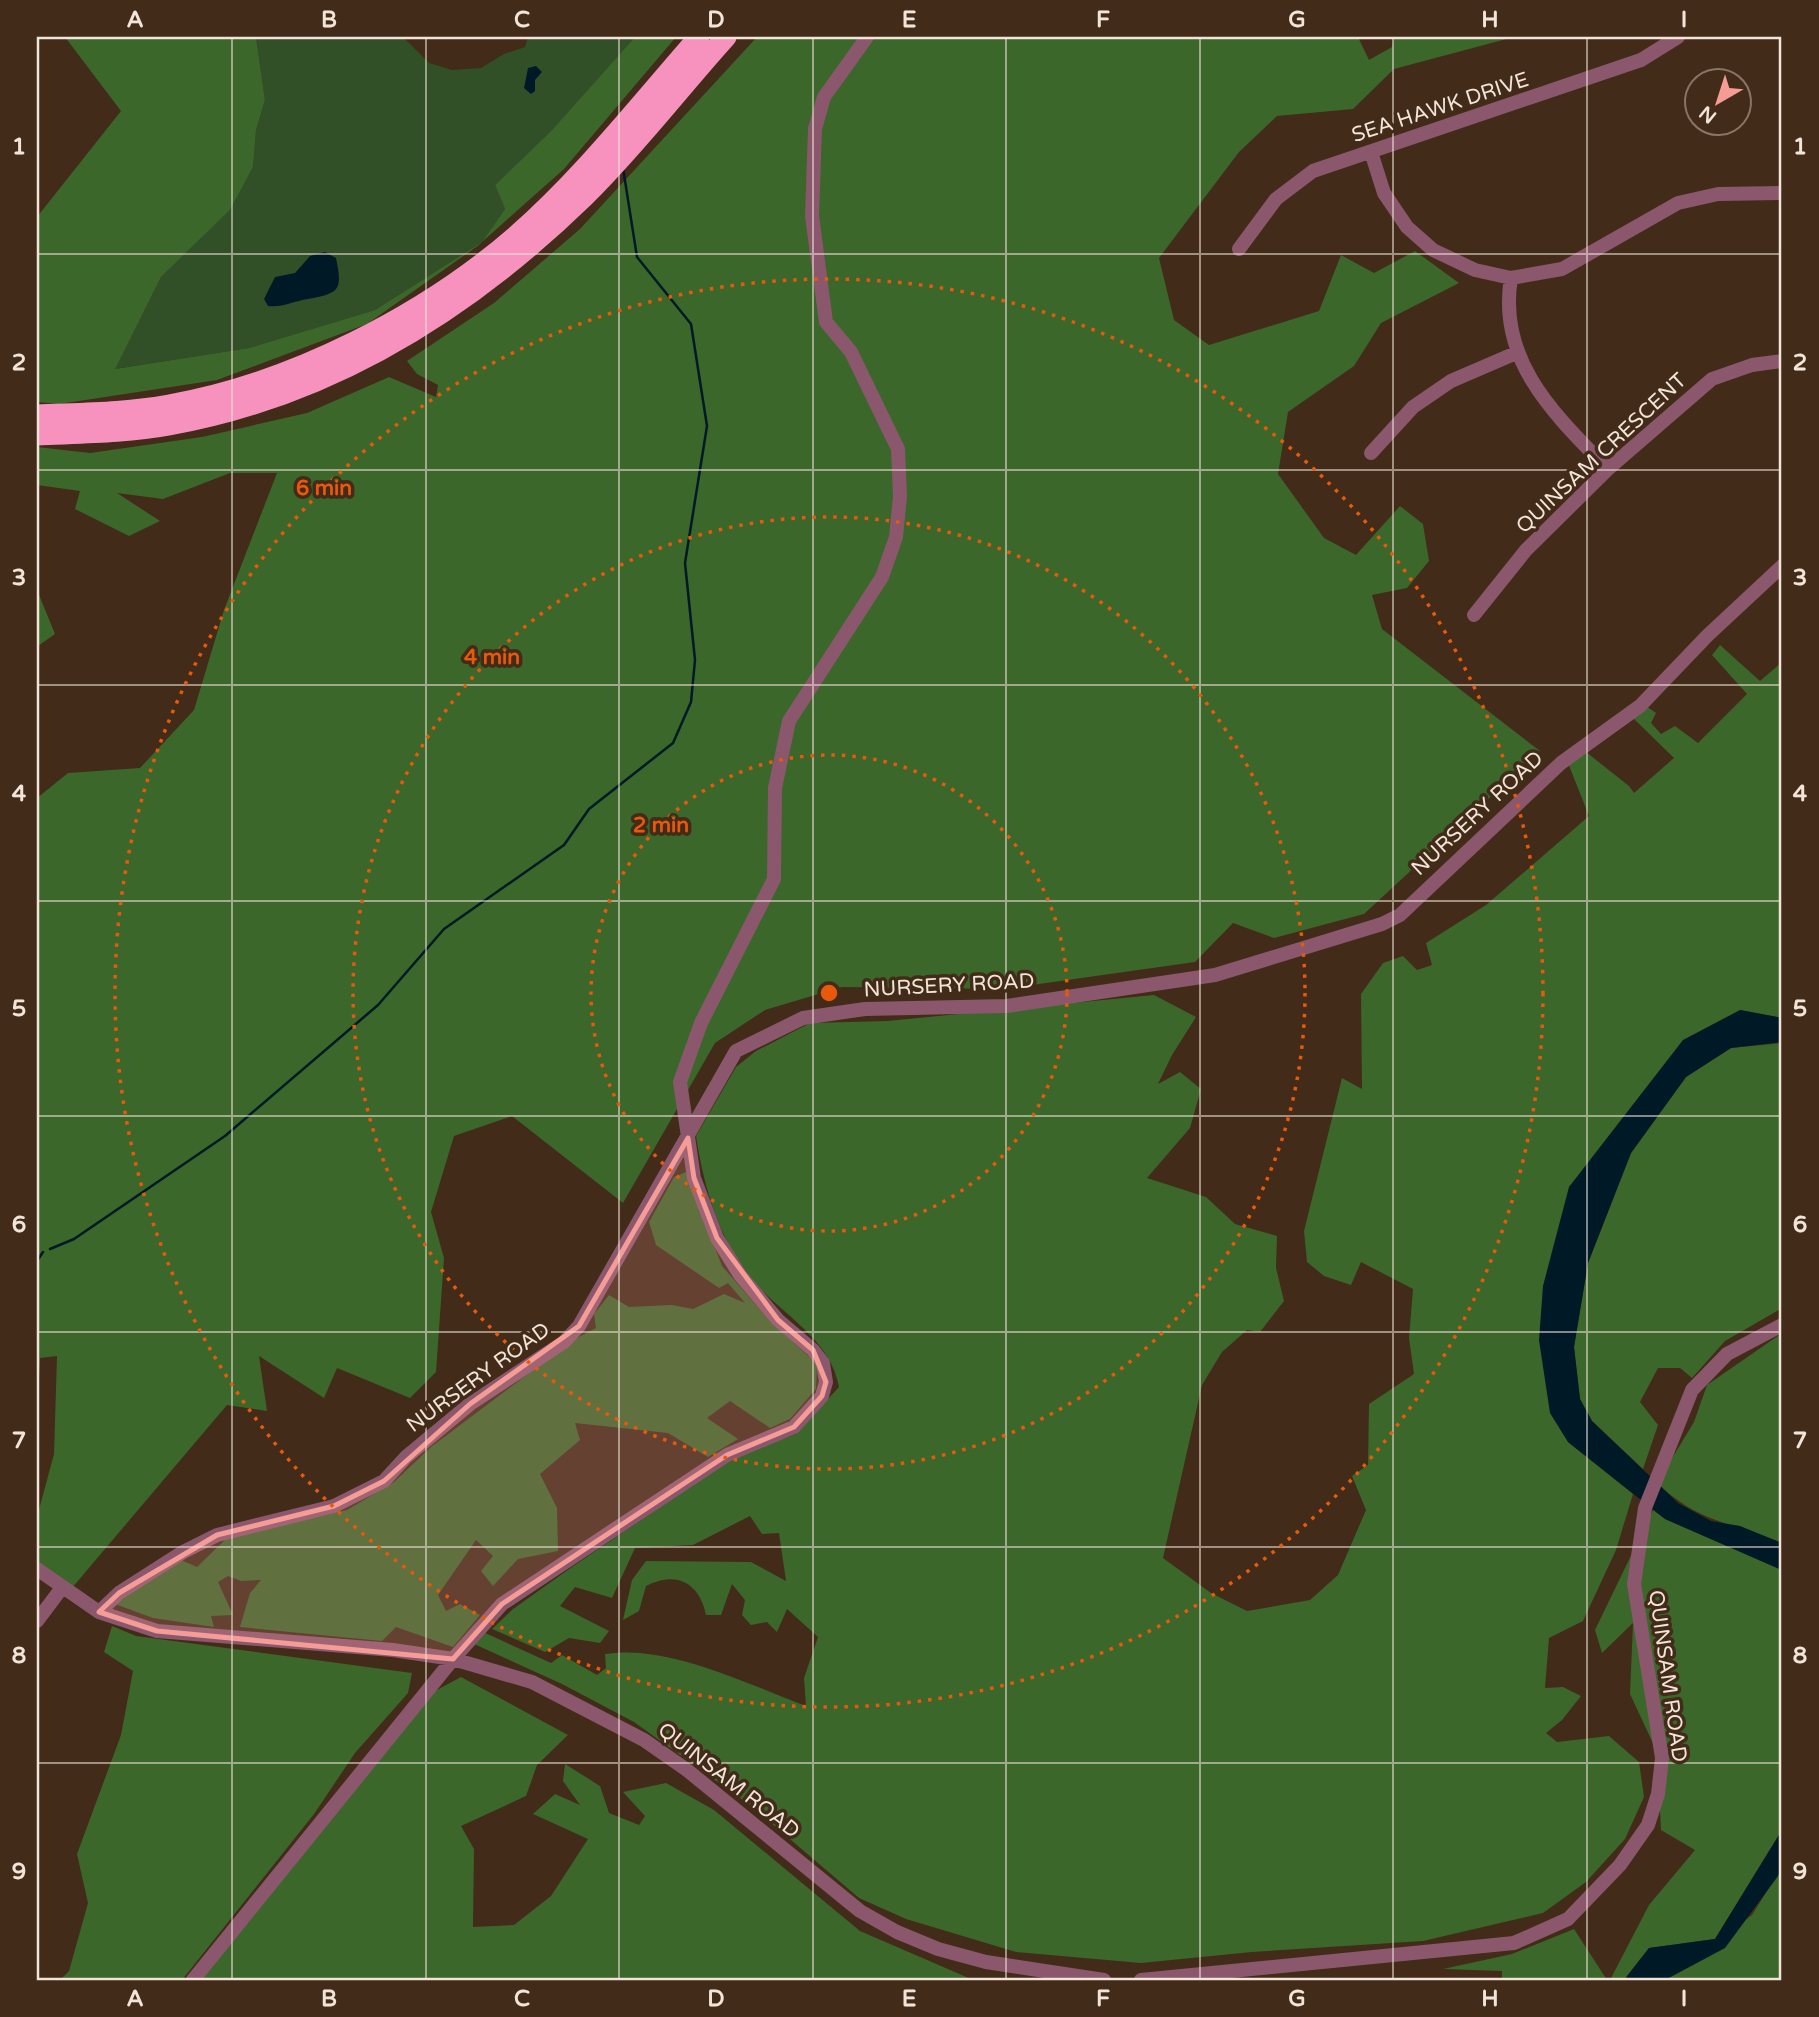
<svg xmlns="http://www.w3.org/2000/svg" width="1819" height="2017" font-family="'Varela Round',sans-serif">
<style>
.green{fill:#325027}
.forest{fill:#3b672a}
.water{fill:#001926}
.lines{fill:none;stroke-linecap:round;stroke-linejoin:round}
.stream{stroke:#001926;stroke-width:2.5}
.minor{stroke:#8b576d;stroke-width:14}
.highway{stroke:#f792be;stroke-width:21}
.marked{fill:#f59c96;fill-opacity:0.2;stroke:#f59c96;stroke-width:5;stroke-linejoin:round}
.grid{fill:none;stroke:#f2e4d8;stroke-width:2;stroke-opacity:0.55}
.ring{fill:none;stroke:#e8590c;stroke-width:3.5;stroke-dasharray:3.5 7}
.labels{text-anchor:middle;stroke-width:7;stroke-linejoin:round;paint-order:stroke}
.street-label{font-size:21px;fill:#f2e4d8;stroke:#422b18}
.centre{fill:#e8590c;stroke:#422b18;stroke-width:3.5}
.ring-label{font-size:21px;text-anchor:middle;font-weight:bold;fill:#e8590c;stroke:#422b18;stroke-width:7;stroke-linejoin:round;paint-order:stroke}
.neatline{fill:none;stroke:#f2e4d8;stroke-width:2.5}
.grid-label{font-size:23px;text-anchor:middle;font-weight:bold;fill:#f2e4d8}
</style>
<rect width="100%" height="100%" fill="#422b18"/>
<path class="green" d="M256,37H403L429,63L452,70L481,68L504,54L525,47L528,37H635L551,131L495,185L505,209L482,242L375,310L249,348L114,369L161,277L230,210L253,167L256,130L265,100Z"/>
<path class="forest" d="M65,37H256L265,100L256,130L253,167L230,210L161,277L115,369L249,348L375,310L482,242L505,209L495,185L551,131L635,37H676L564,169L482,242L479,245L367,324L217,380L59,404L37,402V217L121,111Z
M757,37H1358L1369,60L1392,47L1394,37H1514L1394,69L1353,109L1277,116L1239,152L1159,258L1174,320L1209,345L1319,311L1341,255L1374,273L1415,251L1459,283L1381,323L1354,366L1288,412L1278,474L1324,538L1356,555L1400,506L1423,524L1429,561L1407,588L1372,595L1382,629L1540,751L1364,914L1274,938L1233,923L1195,962L1003,989L842,987L765,1010L715,1043L623,1203L512,1116L454,1136L431,1212L444,1258L436,1372L410,1398L337,1368L324,1398L259,1356L267,1411L227,1405L66,1595L37,1570V1517L54,1454L57,1356L40,1358L37,1414V798L68,773L140,768L194,710L224,610L277,473H230L163,499L117,493L160,521L129,536L75,509L80,491L37,485V447L90,453L202,437L307,413L389,377L436,397L438,385L417,374L407,361L494,303L580,229Z
M37,590L55,634L38,646L37,645Z
M1720,645L1760,681L1782,662V1018L1740,1010L1569,1187L1568,1442L1633,1494L1616,1550L1583,1621L1549,1638L1545,1688L1563,1687L1581,1696L1562,1720L1546,1733L1557,1742L1609,1736L1639,1762L1644,1797L1625,1839L1586,1882L1543,1913L1423,1941L1252,1952L1141,1963L1016,1952L906,1919L859,1898L751,1806L634,1722L562,1684L474,1644L485,1633L551,1663L562,1655L597,1675L606,1668L605,1654C668,1644 747,1684 806,1706L804,1678L818,1637L787,1609L777,1632L767,1622L751,1625L742,1615L745,1600L732,1584L721,1615H706C700,1583 676,1570 646,1586L639,1611L623,1620L632,1580L646,1561L751,1562L786,1581L779,1533L762,1534L750,1516L693,1545L635,1548L612,1598L575,1587L560,1606L609,1631L600,1643L569,1638L545,1652L492,1629L513,1609L572,1567L733,1458L796,1434L839,1387C829,1333 772,1311 743,1268C716,1229 703,1182 696,1136L736,1067L756,1051L810,1023L887,1021L1154,995L1196,1017L1172,1055L1158,1084L1180,1072L1201,1089L1190,1128L1147,1178L1206,1197L1235,1224L1277,1236L1276,1268L1284,1301L1260,1332L1247,1330L1222,1352L1202,1385L1163,1558L1211,1593L1247,1611L1310,1600L1338,1575L1366,1510L1352,1476L1368,1465L1369,1404L1414,1374L1409,1338L1413,1289L1361,1262L1351,1285L1324,1276L1307,1262L1304,1231L1342,1078L1362,1089L1361,994L1383,963L1403,956L1417,970L1432,965L1426,943L1486,905L1589,816L1568,763L1586,752L1629,786L1634,793L1674,758L1633,718L1646,706L1656,713L1651,723L1661,734L1675,726L1698,743L1747,694L1712,655Z
M1782,1043V1308L1725,1341L1692,1378L1680,1368H1658L1640,1402L1658,1425L1643,1469L1592,1421L1580,1399L1574,1347L1588,1263L1631,1153L1686,1077L1731,1048Z
M686,1172L722,1266L769,1320L817,1364L816,1389L790,1419L770,1428L730,1401L707,1418L738,1439L708,1457L668,1433L575,1423L580,1440L540,1474L557,1508L558,1551L518,1559L493,1586L481,1571L493,1556L476,1540L438,1595L446,1611L460,1604L480,1615L453,1647L396,1627L382,1641L240,1627L250,1593L261,1580L241,1581L228,1576L218,1582L233,1615L211,1616L214,1627L153,1618L115,1604L181,1560L197,1567L227,1538L347,1510L394,1482L431,1447L573,1340L596,1328L594,1314L609,1295L629,1307L672,1305L693,1309L724,1294L745,1303L728,1283L719,1288L656,1245L649,1222L674,1177Z
M1782,1333V1543C1731,1522 1699,1523 1657,1483L1694,1422L1707,1385Z
M1653,1510L1665,1519L1782,1570V1830L1715,1939L1649,1948L1624,1980H1610L1649,1905L1695,1850L1661,1830L1657,1752L1630,1694L1633,1623L1602,1653L1595,1630Z
M112,1626L136,1636L412,1673L408,1693L355,1753L314,1814L182,1980H60L69,1971L88,1903L77,1854L121,1735L133,1671L104,1652Z
M461,1677L568,1735L537,1765L526,1796L461,1826L474,1849L473,1927L514,1925L551,1896L588,1839L533,1814L555,1794L580,1805L563,1781L565,1764L600,1786L609,1813L639,1825L645,1816L623,1792L666,1783L714,1810L860,1931L971,1979L980,1980H201L433,1692Z
M1782,1867V1980H1665L1752,1915Z
M1574,1929L1607,1980H1502V1971L1443,1969L1512,1954Z"/>
<path class="water" d="M536,66L542,72L535,80V91L531,94L524,88L528,68Z
M325,252L336,258C343,291 339,293 308,299C294,301 282,308 268,306L264,299L275,277L295,273L310,256Z
M1740,1010L1782,1018V1042L1731,1048L1686,1077L1631,1153L1588,1263L1574,1347L1580,1399L1592,1421L1678,1503L1711,1521L1740,1526L1782,1543V1570L1665,1519L1568,1442L1550,1413L1539,1340L1543,1286L1569,1187L1683,1040Z
M1782,1830V1867L1778,1876L1725,1948L1665,1980H1624L1649,1948L1715,1939Z"/>
<g class="lines">
<path class="stream" d="M50,1249L74,1239L225,1136L378,1005L444,929L564,845L589,809L673,743L691,702L695,660L685,563L707,426L691,324L637,257L623,168
M37,1261L43,1252"/>
<path class="minor" d="M1371,152L1384,193L1407,227L1433,250L1475,270L1511,278L1562,269L1678,203L1718,194L1782,193
M1239,249L1276,199L1313,171L1641,60L1678,37
M1511,278C1497,361 1555,415 1608,469
M1371,453L1413,407L1451,381L1516,353
M1474,615L1526,550L1608,469L1712,379L1752,365L1782,361
M37,1569L99,1612L157,1631L393,1650L453,1659L532,1682L644,1740L687,1770L860,1911L897,1932L938,1949L986,1962L1104,1980
M99,1612L119,1593L183,1552L217,1535L334,1506L384,1481L406,1457L470,1404L564,1342L579,1326L736,1051L803,1018L865,1009L1007,1006L1215,975L1382,924L1400,915L1561,763L1640,706L1707,636L1782,566
M37,1621L61,1589
M193,1980L453,1659L502,1604L727,1455L794,1427L822,1396L826,1382L823,1363L813,1350L778,1320L740,1275L717,1238L694,1178L680,1082L701,1023L774,879L775,788L789,721L882,577L896,537L900,496L898,449L851,352L826,322L812,216L815,129L824,97L867,37
M1141,1980L1514,1943L1568,1919L1620,1865L1648,1825L1658,1794L1662,1758L1634,1584L1645,1508L1692,1390L1727,1354L1782,1325"/>
<path class="highway" d="M37,415C80,413 126,413 169,405C290,384 424,316 517,235C584,176 640,104 699,37
M37,435C80,433 126,433 169,425C331,396 468,310 585,196C635,147 679,89 726,37"/>
</g>
<path class="marked" d="M688,1138L694,1178L717,1238L778,1320L813,1350L826,1382L822,1396L794,1427L727,1455L502,1604L453,1659L157,1631L99,1612L119,1593L217,1535L334,1506L384,1481L470,1404L579,1326Z"/>
<path class="grid" d="M232,37V1980M426,37V1980M619,37V1980M813,37V1980M1006,37V1980M1200,37V1980M1393,37V1980M1587,37V1980M37,254H1782M37,470H1782M37,685H1782M37,901H1782M37,1116H1782M37,1332H1782M37,1547H1782M37,1763H1782"/>
<g class="ring">
<circle cx="829" cy="993" r="238"/>
<circle cx="829" cy="993" r="476"/>
<circle cx="829" cy="993" r="714"/>
</g>
<g class="labels">
<g class="street-label">
<text transform="translate(1440 107) rotate(-18)" y="7">SEA HAWK DRIVE</text>
<text transform="translate(1601 453) rotate(-43)" y="7">QUINSAM CRESCENT</text>
<text transform="translate(1477 813) rotate(-43)" y="7">NURSERY ROAD</text>
<text transform="translate(949 985) rotate(-3)" y="7">NURSERY ROAD</text>
<text transform="translate(478 1377) rotate(-36)" y="7">NURSERY ROAD</text>
<text transform="translate(1668 1676) rotate(82)" y="7">QUINSAM ROAD</text>
<text transform="translate(729 1780) rotate(38)" y="7">QUINSAM ROAD</text>
</g>
</g>
<circle cx="829" cy="993" r="10" class="centre"/>
<g class="ring-label">
<text x="324" y="495">6 min</text>
<text x="492" y="664">4 min</text>
<text x="661" y="832">2 min</text>
</g>
<rect width="1819" height="2017" fill="none" stroke="#422b18" stroke-width="77"/>
<g transform="translate(1718 102) rotate(219)"><circle r="33" fill="#422b18" stroke="#887565" stroke-width="2"/>
<path d="M0-5L12 26L0 18L-12 26Z" fill="#f59c96"/>
<text y="-10" font-size="19" font-weight="bold" text-anchor="middle" fill="#f2e4d8">N</text>
</g>
<rect x="38" y="38" width="1742" height="1941" class="neatline"/>
<g class="grid-label">
<text x="135" y="27">A</text>
<text x="329" y="27">B</text>
<text x="522" y="27">C</text>
<text x="716" y="27">D</text>
<text x="909" y="27">E</text>
<text x="1103" y="27">F</text>
<text x="1297" y="27">G</text>
<text x="1490" y="27">H</text>
<text x="1684" y="27">I</text>
<text x="19" y="154">1</text>
<text x="1800" y="154">1</text>
<text x="19" y="370">2</text>
<text x="1800" y="370">2</text>
<text x="19" y="585">3</text>
<text x="1800" y="585">3</text>
<text x="19" y="801">4</text>
<text x="1800" y="801">4</text>
<text x="19" y="1016">5</text>
<text x="1800" y="1016">5</text>
<text x="19" y="1232">6</text>
<text x="1800" y="1232">6</text>
<text x="19" y="1448">7</text>
<text x="1800" y="1448">7</text>
<text x="19" y="1663">8</text>
<text x="1800" y="1663">8</text>
<text x="19" y="1879">9</text>
<text x="1800" y="1879">9</text>
<text x="135" y="2006">A</text>
<text x="329" y="2006">B</text>
<text x="522" y="2006">C</text>
<text x="716" y="2006">D</text>
<text x="909" y="2006">E</text>
<text x="1103" y="2006">F</text>
<text x="1297" y="2006">G</text>
<text x="1490" y="2006">H</text>
<text x="1684" y="2006">I</text>
</g>
</svg>
